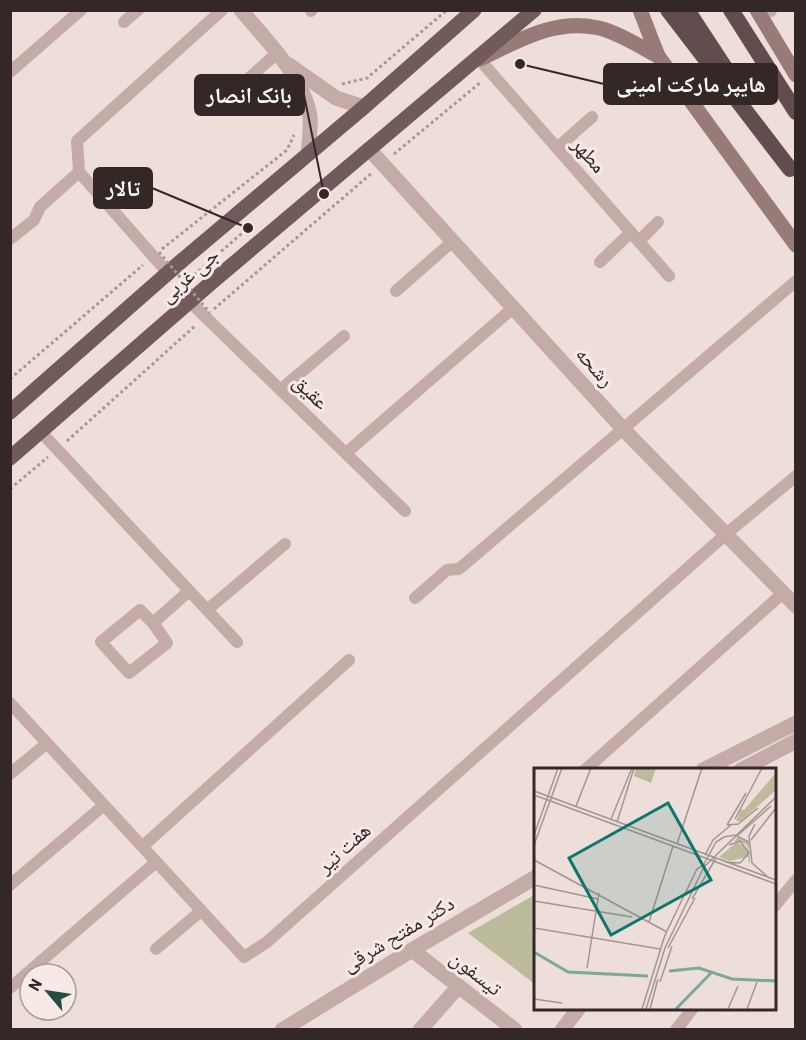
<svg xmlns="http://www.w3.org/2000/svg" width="806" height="1040" font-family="Barlow,'Noto Naskh Arabic',sans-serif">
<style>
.green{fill:#bcbb9c}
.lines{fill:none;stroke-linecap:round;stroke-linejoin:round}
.path{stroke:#b19492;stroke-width:3;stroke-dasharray:3 3;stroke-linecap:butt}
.minor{stroke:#c5aba8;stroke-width:12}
.tertiary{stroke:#c5aba8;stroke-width:15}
.secondary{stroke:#987a79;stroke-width:15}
.primary{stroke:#735a5a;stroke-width:15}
.trunk{stroke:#634c4d;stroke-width:16}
.path-bridge{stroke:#b19492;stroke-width:3;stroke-dasharray:3 3;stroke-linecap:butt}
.labels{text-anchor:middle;stroke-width:6;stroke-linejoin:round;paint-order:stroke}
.street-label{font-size:21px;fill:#332728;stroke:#f7e9e6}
.inset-river{fill:none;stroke:#7ca89b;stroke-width:3}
.inset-road{fill:none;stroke:#a39593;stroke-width:1.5}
.view{fill:#0f766e;fill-opacity:0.15;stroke:#0f766e;stroke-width:3}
.inset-edge{fill:none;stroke:#332728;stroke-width:3}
.leader{fill:none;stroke:#332728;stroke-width:2}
.callout-dot{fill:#332728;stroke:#f7e9e6;stroke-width:2}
.callout{fill:#332728;stroke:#332728;stroke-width:2}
.callout-label{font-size:22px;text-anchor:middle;font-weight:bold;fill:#fff}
</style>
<rect width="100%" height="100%" fill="#eededa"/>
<path class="green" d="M536,894V985L468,933Z"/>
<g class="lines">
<path class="path" d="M342,84L367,78L447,10
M394,154L481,82
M162,249L287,150L294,135
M185,283L248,228
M214,309L373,172
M10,379L143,265
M67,441L196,325
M10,489L48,457"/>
<path class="minor" d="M311,11L312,10
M771,11V10
M124,22L138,10
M480,60L669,276
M10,72L81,10
M226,99L277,53
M557,148L592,117
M79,172L77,141L222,10
M79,172L168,273
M10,239L34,220L40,207L79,172
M639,241L658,222
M600,262L631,232
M396,291L453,241
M190,302L405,511
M280,390L344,336
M41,432L237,642
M346,453L513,308
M415,598L447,570L459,569L796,281
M207,610L285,544
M153,623L167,643L129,673L101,642L140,610L153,623L189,591
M10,703L244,957L267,942L726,534L796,476
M585,770L783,593
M10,774L47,743
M143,846L349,660
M10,885L104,805
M774,907L796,880
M156,949L201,911
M10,988L156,862
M676,1030L693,1008"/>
<path class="tertiary" d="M241,10C266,40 303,76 310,116C311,128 309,142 308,154
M289,65L336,98L364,107
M369,149L624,430L796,606
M703,770L796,723
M741,770L796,741
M412,950L515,1030
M282,1030L412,950L536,877
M420,1030L459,986
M562,1030L579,1008"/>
<path class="secondary" d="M640,10L658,56L796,245
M757,10L796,75
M480,59C518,41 555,18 599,28C619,33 639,46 658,56"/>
<path class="primary" d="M10,412L178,264L364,107L474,10
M10,458L212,282L534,10"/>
<path class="trunk" d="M668,10L790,169
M687,10L725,68
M731,10L796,112"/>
<path class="path-bridge" d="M159,252L210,313"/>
</g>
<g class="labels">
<g class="street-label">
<text transform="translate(589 155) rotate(49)" y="7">مطهر</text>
<text transform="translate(189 275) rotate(-41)" y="7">جی غربی</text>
<text transform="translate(595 367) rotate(48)" y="7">رشحه</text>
<text transform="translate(311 392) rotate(44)" y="7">عقیق</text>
<text transform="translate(344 848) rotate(-42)" y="7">هفت تیر</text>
<text transform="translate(398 934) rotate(-31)" y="7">دکتر مفتح شرقی</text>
<text transform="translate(476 973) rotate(38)" y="7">تیسفون</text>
</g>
</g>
<g transform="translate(534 768)">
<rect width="242" height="242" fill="#eededa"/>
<path d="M102,0H122L117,15L100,8ZM241,6V23L207,53H202L207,41L210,42ZM204,69L215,75L216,94L215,96L214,89L195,93L185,89L203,74L215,82L212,76L200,73Z" fill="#bcbb9c"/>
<path class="inset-river" d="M0,184L34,204L114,208M135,203L165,200L198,211L242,213M142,241L177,205"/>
<path class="inset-road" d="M0,23L242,112M0,27L242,116M42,38L57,0M77,51L98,0M201,51L228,0M83,54L100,0M221,56L215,68L218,95L235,110M193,57L212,25M193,57L204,56L224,40M0,67L24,0M203,68L237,38M217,72L242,40M143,76L168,0M0,77L28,0M171,87L179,72L197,57M0,92L133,164M191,94L206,95L215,85L206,73L195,77M170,96L182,74L190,69L201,67L215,74M0,117L64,131M158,131L182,90M0,133L98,149M115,154L139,78M0,160L126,181M134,180L161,130M53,200L65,125M126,214L138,178M0,231L28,235M108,241L131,167L163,101L171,96M112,241L131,180L170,99L242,29M116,241L124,211M194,241L204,218M213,241L223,214"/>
<path class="view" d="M134,35L177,112L77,167L35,90Z"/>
<rect width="242" height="242" class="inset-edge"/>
</g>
<path class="leader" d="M520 64L604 84M324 194L304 95M248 228L152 188"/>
<g class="callout-dot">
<circle cx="520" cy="64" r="6"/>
<circle cx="324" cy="194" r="6"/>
<circle cx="248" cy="228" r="6"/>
</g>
<g class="callout">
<rect x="604" y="64" width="173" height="40" rx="6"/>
<rect x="195" y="75" width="109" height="40" rx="6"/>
<rect x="94" y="168" width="58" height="40" rx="6"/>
</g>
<g class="callout-label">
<text x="691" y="92">هایپر مارکت امینی</text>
<text x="249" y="103">بانک انصار</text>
<text x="123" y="196">تالار</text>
</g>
<rect width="806" height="1040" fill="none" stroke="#332728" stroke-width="24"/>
<g transform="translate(48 992) rotate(299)"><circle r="28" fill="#f7e9e6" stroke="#a99b9a" stroke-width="1.5"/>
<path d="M0-4.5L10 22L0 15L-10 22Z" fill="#215042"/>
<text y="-9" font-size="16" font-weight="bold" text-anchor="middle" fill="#332728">N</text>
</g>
</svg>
